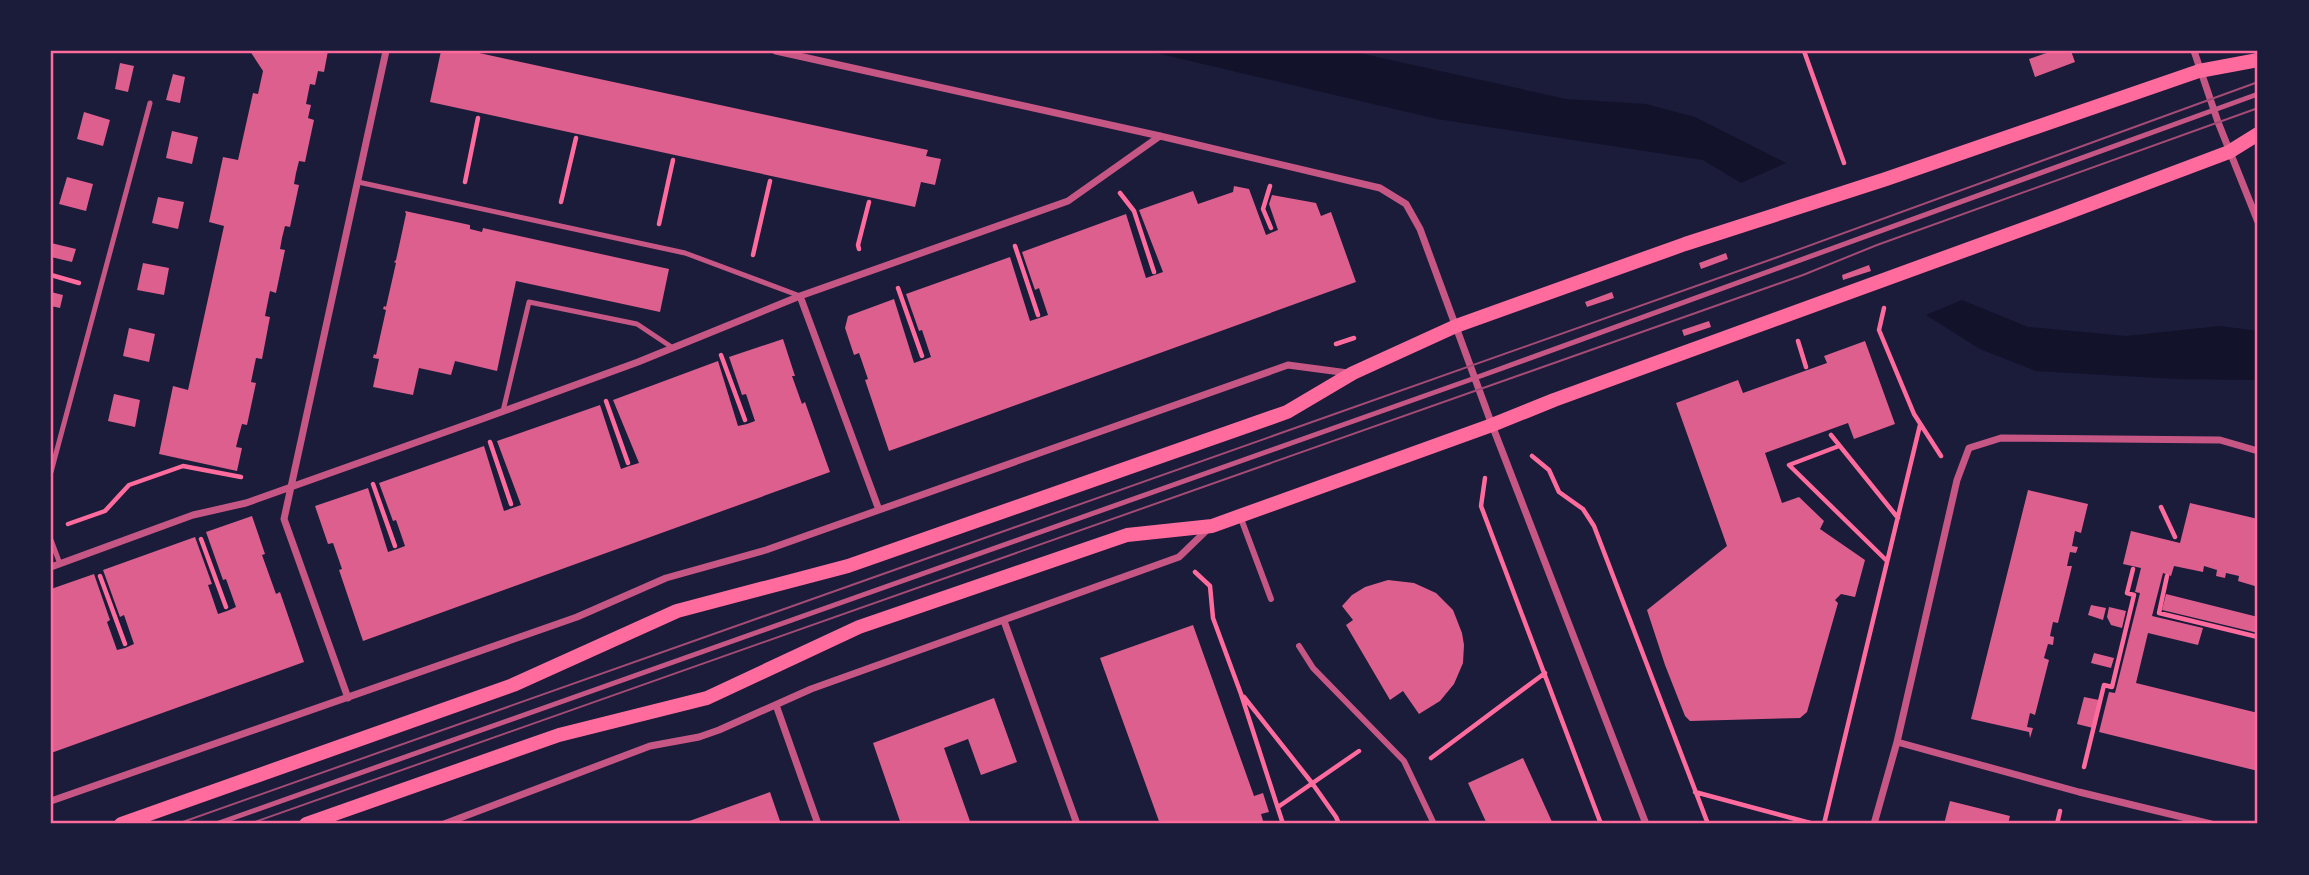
<svg xmlns="http://www.w3.org/2000/svg" width="2309" height="875" font-family="Commissioner,sans-serif">
<style>
.water{fill:#12122b}
.building{fill:#dd5f8e}
.lines{fill:none;stroke-linecap:round;stroke-linejoin:round}
.path{stroke:#ff6b9d;stroke-width:4.5}
.service{stroke:#c65784;stroke-width:5}
.pedestrian{stroke:#c65784;stroke-width:6}
.minor{stroke:#c65784;stroke-width:7}
.secondary{stroke:#ff6b9d;stroke-width:14}
.tram{stroke:#a44b75;stroke-width:2}
.neatline{fill:none;stroke:#ff6b9d;stroke-width:2.5}
</style>
<rect width="100%" height="100%" fill="#1b1b3a"/>
<path class="water" d="M1148,51H1350L1566,99L1646,104L1695,117L1786,163L1741,183L1703,160L1437,119Z
M1962,300L2028,327L2126,336L2220,326L2258,331V380L2176,379L2036,371L1980,349L1926,315Z"/>
<path class="building" d="M250,51H328L324,72L318,71L315,85L310,84L306,104L311,105L308,118L314,120L305,162L299,161L296,173L294,184L299,185L290,227L285,226L282,238L280,249L285,250L276,293L270,291L265,316L270,317L262,359L256,358L251,382L256,383L247,425L242,424L239,435L236,447L242,448L237,471L159,454L173,386L188,390L224,226L209,222L223,157L238,160L253,93L258,94L263,71Z
M441,51H470L928,150L926,156L941,159L935,185L921,182L915,207L430,102Z
M2052,51H2071L2075,62L2035,77L2029,59Z
M120,63L134,66L128,92L115,89Z
M173,74L185,77L180,103L166,100Z
M84,112L110,120L103,146L77,139Z
M172,131L198,137L192,164L166,158Z
M67,177L93,184L86,211L59,204Z
M1234,186L1249,189L1266,235L1278,230L1269,204L1272,195L1316,203L1321,216L1331,212L1356,282L889,451L865,380L868,379L859,353L854,355L845,328L848,316L894,299L914,363L931,357L922,330L919,331L906,294L1010,257L1030,321L1048,315L1039,288L1035,290L1022,252L1126,214L1146,278L1163,272L1139,210L1193,191L1198,204L1233,192Z
M158,197L184,202L178,229L152,223Z
M405,211L470,225V229L482,232L483,228L669,269L660,312L516,281L497,371L455,361L451,375L419,368L413,395L373,387L379,359L373,358L374,354L376,355L386,310L383,309L384,306L386,307L396,263L394,262L396,260L406,214Z
M51,243L76,249L72,262L51,257Z
M1726,253L1728,259L1701,269L1699,263Z
M143,263L169,268L164,295L137,290Z
M1869,265L1871,271L1843,280L1842,275Z
M51,292L63,295L60,308L51,306Z
M1612,292L1614,298L1587,307L1585,302Z
M1709,321L1711,327L1684,336L1682,330Z
M129,328L155,334L149,362L123,356Z
M783,339L795,376H792L802,404L805,402L830,472L363,641L339,570L342,569L333,543L328,544L315,506L368,488L388,552L397,549L405,546L396,520L393,521L379,483L484,446L504,511L521,505L497,441L600,405L621,469L629,466L639,463L613,400L718,361L738,426L747,424L755,421L746,394L742,395L729,357Z
M1865,341L1895,424L1854,439L1848,423L1765,453L1782,503L1799,497L1824,521L1820,529L1865,560L1855,597L1841,594L1835,600L1838,603L1807,712L1800,718L1690,721L1685,716L1665,665L1647,610L1727,546L1676,403L1738,380L1743,393L1827,363L1824,356Z
M114,394L140,400L135,427L108,421Z
M2028,490L2088,504L2081,533L2075,531L2072,546L2078,547L2076,553L2070,552L2067,566H2072L2058,623L2053,622L2050,636L2054,637L2053,645L2048,644L2044,658L2049,660L2035,715L2030,713L2027,727L2033,728L2030,738L2029,732L1971,719Z
M2190,503L2258,519V587L2238,581L2239,576L2226,573L2225,578L2216,576L2217,570L2204,566L2203,572L2174,566L2171,576L2163,573L2152,616L2203,628L2198,645L2148,633L2136,683L2258,713V771L2099,732L2109,692L2115,693L2140,593L2135,592L2141,568L2123,564L2131,531L2180,543Z
M252,516L265,554L262,555L276,594L280,592L304,662L51,753V589L94,574L110,620L107,622L117,650L125,648L134,644L124,615L120,617L103,570L195,537L212,584L208,585L218,614L227,611L236,607L226,579L223,580L206,532Z
M1388,580L1414,583L1436,593L1453,610L1462,633L1464,645L1463,663L1454,684L1440,701L1419,714L1403,691L1390,700L1346,625L1353,620L1342,606L1352,595L1365,587Z
M2166,594L2258,617V633L2162,610Z
M2091,605L2106,608L2103,620L2088,615Z
M2109,607L2126,611L2122,628L2111,625L2107,617Z
M1193,625L1254,796L1263,793L1269,812L1261,814L1264,824H1160L1100,658Z
M2094,653L2114,658L2111,668L2091,663Z
M2084,697L2099,700L2093,728L2077,724Z
M994,698L1017,762L981,775L968,739L944,748L971,824H901L873,743Z
M1523,758L1553,824H1487L1468,783Z
M770,792L781,824H681Z
M1950,801L2010,816L2008,824H1944Z"/>
<g class="lines">
<path class="path" d="M1804,51L1844,163
M465,182L478,118
M1270,186L1263,209L1271,228
M1120,193L1134,211L1154,272
M561,202L576,138
M659,224L673,160
M1015,246L1038,315
M859,249L858,245L869,202
M753,255L770,181
M51,275L79,283
M898,288L922,356
M1884,308L1879,330L1914,414L1941,456
M1798,341L1806,367
M1336,344L1354,338
M721,355L745,420
M606,401L628,463
M1831,435L1898,518
M490,442L511,504
M1839,446L1789,465L1887,561
M1532,456L1549,470L1559,492L1583,509L1594,526L1708,824
M1485,478L1481,506L1601,824
M373,484L395,546
M2161,507L2175,537
M68,524L105,511L129,485L183,466L241,477
M201,539L226,607
M1195,572L1210,586L1213,618L1241,694L1283,824
M100,576L125,644
M2167,576L2159,613L2258,637
M1244,697L1312,783L1336,817L1339,824
M1431,758L1545,673
M2084,767L2104,685L2112,687L2134,595L2127,593L2133,569
M1695,792L1814,824
M1278,807L1359,751
M1824,824L1920,425
M2057,824L2060,811"/>
<path class="service" d="M358,182L685,253L800,296
M503,411L529,302L637,324L673,348
M51,472L150,103
M51,540L60,564
M216,824L1475,378L2258,94"/>
<path class="pedestrian" d="M1240,516L1271,599
M1299,646L1313,668L1404,761L1434,824"/>
<path class="minor" d="M776,51L1160,136L1380,188L1406,204L1420,229L1492,425L1646,824
M2194,51L2218,122L2258,222
M800,296L879,510
M51,567L193,515L246,503L482,419L638,362L800,296L1068,201L1160,136
M1004,621L1077,824
M348,698L284,519L386,51
M776,705L818,824
M1897,742L2079,792L2211,824
M51,801L577,617L666,578L766,550L1288,365L1348,373
M444,824L650,746L699,737L719,730L811,689L1179,557L1209,528
M1874,824L1897,742L1957,480L1969,448L2001,438L2220,440L2258,451"/>
<path class="secondary" d="M121,824L513,685L677,611L848,566L1287,412L1353,373L1456,326L1685,244L1886,179L2199,71L2258,60
M306,824L559,735L707,698L859,627L1127,535L1212,526L1492,425L1554,400L2059,216L2229,152L2258,134"/>
<path class="tram" d="M177,824L1778,257L2258,82
M249,824L1803,275L1877,245L2258,108"/>
</g>
<rect width="2309" height="875" fill="none" stroke="#1b1b3a" stroke-width="105"/>
<rect x="52" y="52" width="2204" height="770" class="neatline"/>
</svg>
